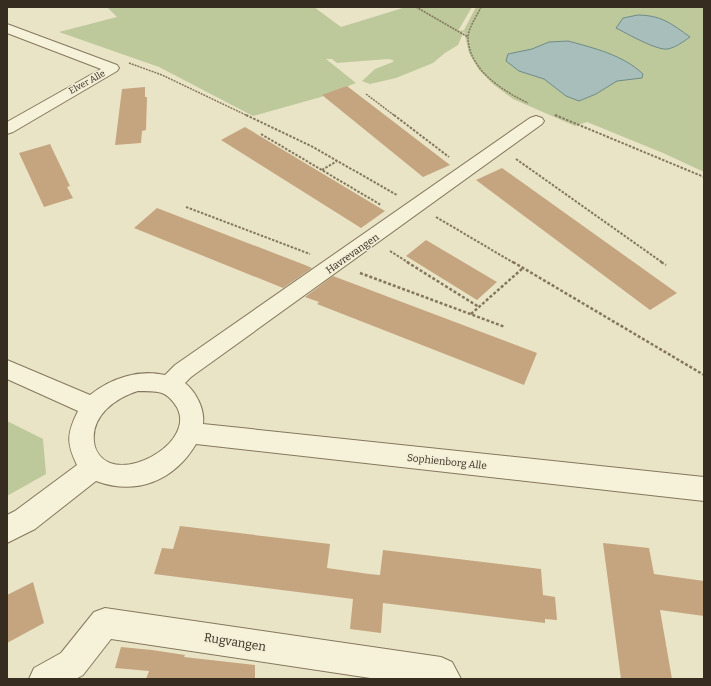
<svg xmlns="http://www.w3.org/2000/svg" width="711" height="686" font-family="Bitter,serif">
<style>
.green{fill:#bdc89b}
.water{fill:#a7beba;stroke:#6f8c88}
.building{fill:#c5a57f}
.lines{fill:none;stroke-linecap:round;stroke-linejoin:round}
.street-casing{stroke:#84775d;stroke-width:2}
.path-far2{stroke:#84775d;stroke-width:1.5;stroke-dasharray:2 1;stroke-linecap:butt}
.path-far1{stroke:#84775d;stroke-width:2;stroke-dasharray:2.5 1.5;stroke-linecap:butt}
.path{stroke:#84775d;stroke-width:2.5;stroke-dasharray:3 2;stroke-linecap:butt}
.street{fill:#f6f1d9;fill-rule:evenodd}
.labels{text-anchor:middle;stroke-width:3;stroke-linejoin:round;paint-order:stroke}
.far-street-label{font-size:9px;fill:#362d20;stroke:#f2edd5}
.street-label{font-size:10px;fill:#362d20;stroke:#f2edd5}
.near-street-label{font-size:12px;fill:#362d20;stroke:#f2edd5}
</style>
<rect width="100%" height="100%" fill="#eae4c6"/>
<path class="green" d="M107,7H314L341,27L406,7H472L458,31L464,30L476,7H704V172L663,153L587,122L575,126L513,99L494,85L479,70L469,53L464,31L458,45L445,53L433,63L396,78L370,84L362,81L375,69L393,62V60L388,59L337,63L332,59H326L356,83L321,97L253,116L159,67L59,32L117,17Z
M7,421L43,439L46,474L7,496Z"/>
<path class="water" d="M638,15C661,15 672,24 690,37C683,42 676,47 668,49C657,51 626,33 616,28L623,18Z
M568,41C594,48 623,55 643,74L642,78L617,81L596,94L579,101L566,96L544,79L519,71L506,61L508,54L532,49L549,42Z"/>
<path class="building" d="M347,86L450,165L423,177L322,95Z
M145,87V97H147L146,130L142,131L141,143L115,145L122,89Z
M245,127L385,211L361,228L221,140Z
M50,144L70,186L67,187L73,198L44,207L19,153Z
M502,168L677,293L650,310L476,180Z
M157,208L305,265L312,268L283,288L134,228Z
M426,240L497,282L477,300L406,256Z
M333,276L537,353L524,385L317,304L319,302L305,297Z
M180,526L330,544L327,568L369,574L380,575L383,550L541,569L543,595L555,597L557,620L545,619V623L383,603L381,633L350,629L353,599L154,574L162,548L173,549Z
M603,543L649,548L654,574L704,581V616L660,610L672,679H621Z
M33,582L44,623L7,643V595Z
M121,647L152,650L185,655L184,657L255,665V679H146L149,671L115,668Z"/>
<g class="lines">
<defs>
<path id="street" d="M7,24L117,65L119,68L117,71L13,132L7,134V122L101,69L7,33Z
M536,116L542,118L544,121L542,124L191,377L185,383C196,392 205,409 203,424L704,477V501L196,444C174,481 136,496 96,481L35,529L7,543V515L15,511L77,465C66,443 67,433 78,411L7,379V360L90,395C111,378 138,369 165,375L175,365L530,118ZM138,391C146,391 155,391 162,393C167,395 171,399 174,403C199,434 142,474 110,463C101,459 95,451 94,442C91,416 115,398 138,391Z
M105,608L441,657L452,662L461,679H377L111,639L83,675L76,679H29L34,668L61,653L94,612Z"/>
</defs>
<use href="#street" class="street-casing"/>
<path class="path-far2" d="M416,7L468,37
M481,7C477,16 468,28 468,38C469,70 503,91 528,103
M129,63L162,75L248,116
M366,94L395,116
M555,115L557,116"/>
<path class="path-far1" d="M246,115L311,146L397,195
M394,115L449,157
M555,115L704,177
M261,134L381,205
M516,159L663,263
M322,170L337,161
M186,207L310,254
M436,217L514,263
M390,251L409,263"/>
<path class="path" d="M407,262L479,307
M513,262L704,375
M661,262L666,265
M360,273L505,327
M471,314L523,268"/>
<use href="#street" class="street"/>
</g>
<g class="labels">
<g class="far-street-label">
<text transform="translate(87 82) rotate(-29)" y="3">Elver Alle</text>
</g>
<g class="street-label">
<text transform="translate(352 253) rotate(-35)" y="4">Havrevangen</text>
<text transform="translate(447 461) rotate(6)" y="4">Sophienborg Alle</text>
</g>
<g class="near-street-label">
<text transform="translate(235 642) rotate(9)" y="4">Rugvangen</text>
</g>
</g>
<rect width="711" height="686" fill="none" stroke="#362d20" stroke-width="16"/>
</svg>
